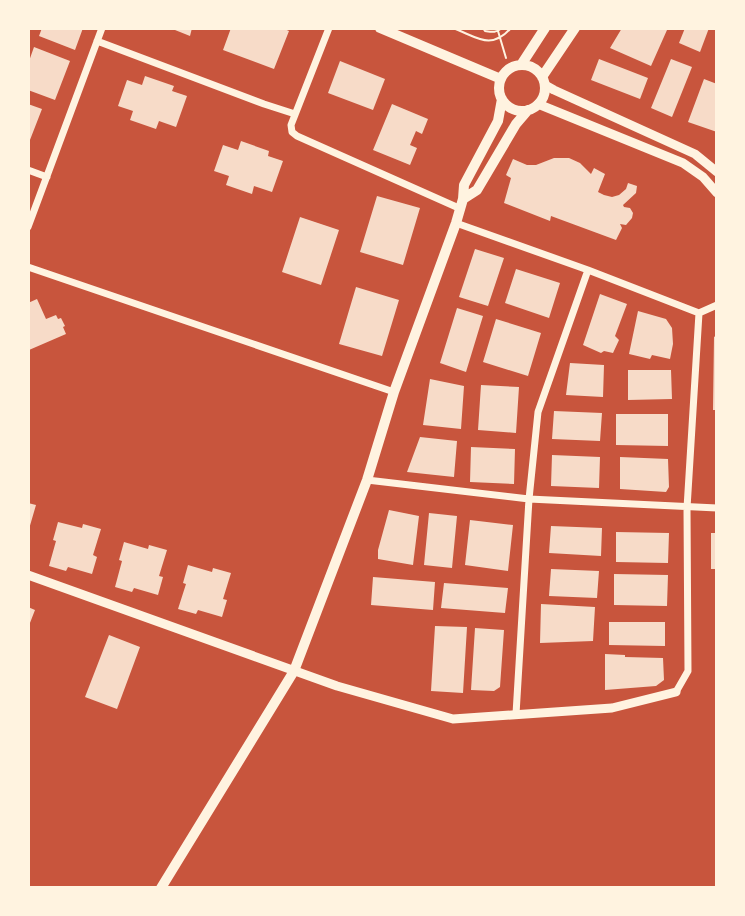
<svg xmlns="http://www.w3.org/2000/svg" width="745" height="916" font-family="Cabin,sans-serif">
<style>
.building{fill:#f7dbc8}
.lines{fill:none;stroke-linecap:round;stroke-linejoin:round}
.path{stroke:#fff3e0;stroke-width:2}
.minor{stroke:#fff3e0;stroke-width:7}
.tertiary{stroke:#fff3e0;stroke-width:9}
.secondary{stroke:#fff3e0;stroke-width:10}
</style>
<rect width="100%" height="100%" fill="#c8553d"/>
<path class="building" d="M42,28H83L75,50L39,36Z
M170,28H192L190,36Z
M231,28H282L289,31L274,69L223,50Z
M622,28H662L667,30L651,66L610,48Z
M685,28H709L700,52L679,43Z
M34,47L70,61L55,100L28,90V64Z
M599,59L648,78L640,99L591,80Z
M671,59L692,67L672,117L651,108Z
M340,61L385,79L373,110L328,93Z
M145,76L174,86L172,91L187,96L176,127L159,121L156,129L130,120L133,111L118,106L127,80L142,85Z
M704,79L717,84V132L688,122Z
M28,104L42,109L28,145Z
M392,104L428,119L422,134L416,131L410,145L417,148L410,165L373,150Z
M241,141L269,151L268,156L283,161L272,192L254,186L252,194L226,185L229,176L214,171L223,145L238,150Z
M554,158H569L580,163L591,174L594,168L605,174L598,192L604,195L612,197L619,195L626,189L628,183L637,186L636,193L623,205L624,207L630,208L633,213L632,218L626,225L620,224L622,228L616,240L551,216L550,221L504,203L511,178L506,175L513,159L527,165H536Z
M377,196L420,208L403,265L360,252Z
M300,217L339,230L321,285L282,272Z
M475,249L504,258L488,306L459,297Z
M516,269L560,283L549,318L505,303Z
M356,287L399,300L382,356L339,344Z
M600,294L627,304L615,336L619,340L613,353L604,351L601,353L583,345Z
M37,299L46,319L56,315L58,319L61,318L65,326L63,327L66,334L29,350L28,347V303Z
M457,308L483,316L466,372L440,363Z
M638,311L666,319L672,328L673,344L670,359L652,355L650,359L629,354Z
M496,319L541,333L528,376L483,362Z
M717,335V410H713L714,337Z
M570,363L604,365L603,397L566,395Z
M628,370H671L672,399L628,400Z
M430,379L464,386L461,429L423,425Z
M481,385L519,387L516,433L478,430Z
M554,411L602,413L600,441L552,439Z
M616,414H668V446L616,445Z
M420,437L457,441L454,477L407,472Z
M471,447L515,449L514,484L470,482Z
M552,455L600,457L599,488L551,486Z
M620,457L668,459L669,487L666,492L620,489Z
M28,503L36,505L29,529H28Z
M389,510L419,516L413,565L378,559V550Z
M429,513L457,516L452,568L424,565Z
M470,520L513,525L508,571L465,565Z
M58,522L82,528L83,524L101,529L93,555L97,557L92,574L68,567L66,571L49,566L56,541L53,540Z
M551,526L602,528L601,556L549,553Z
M616,532L669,533L668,563L616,562Z
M711,533H717V569H711Z
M124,542L148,549L149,545L167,550L159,576L163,577L158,595L134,588L132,592L115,587L122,561L119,560Z
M188,565L212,572L213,568L231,573L223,599L227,600L222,617L198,610L196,614L178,609L186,584L183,583Z
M551,569L599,571L597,598L549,596Z
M614,574L668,575L667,606L614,605Z
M373,577L435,582L433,610L371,605Z
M444,583L508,588L505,613L441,608Z
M541,604L595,607L593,641L540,643Z
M28,607L35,610L28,628Z
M609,622H665V646L609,645Z
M435,626L467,627L463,693L431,691Z
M475,628L504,630L500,687L494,691L471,690Z
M109,635L140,647L117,709L85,697Z
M605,654L625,655V657L663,658L664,680L656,686L605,690Z"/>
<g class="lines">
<path class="path" d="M453,28C477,37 491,51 511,28
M483,28L485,31C492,32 496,33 502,28
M498,31L506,58"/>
<path class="minor" d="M329,28L291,125L292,132L297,136L461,209
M97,41L264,104L295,114
M28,170L47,177
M456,223L588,270L699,313L717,305
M28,227L102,28
M28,267L394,392
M367,480L529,499L717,508
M676,692L688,671L687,508L699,313
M516,714L529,499L538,412L588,270"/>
<path class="tertiary" d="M545,85L554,90L695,154L717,172
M538,104L683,163L703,177L717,193
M28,575L337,686L453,719L612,708L676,692"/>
<path class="secondary" d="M380,28L501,79
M521,65L545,28
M499 88a23 23 0 1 1 46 0a23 23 0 1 1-46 0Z
M542,77L575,28
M502,99L498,121L464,185L463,199L477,190L516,124L528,110
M161,888L294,671L367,480L394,392L456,223L463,199"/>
</g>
<rect width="745" height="916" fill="none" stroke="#fff3e0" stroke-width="60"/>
</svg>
